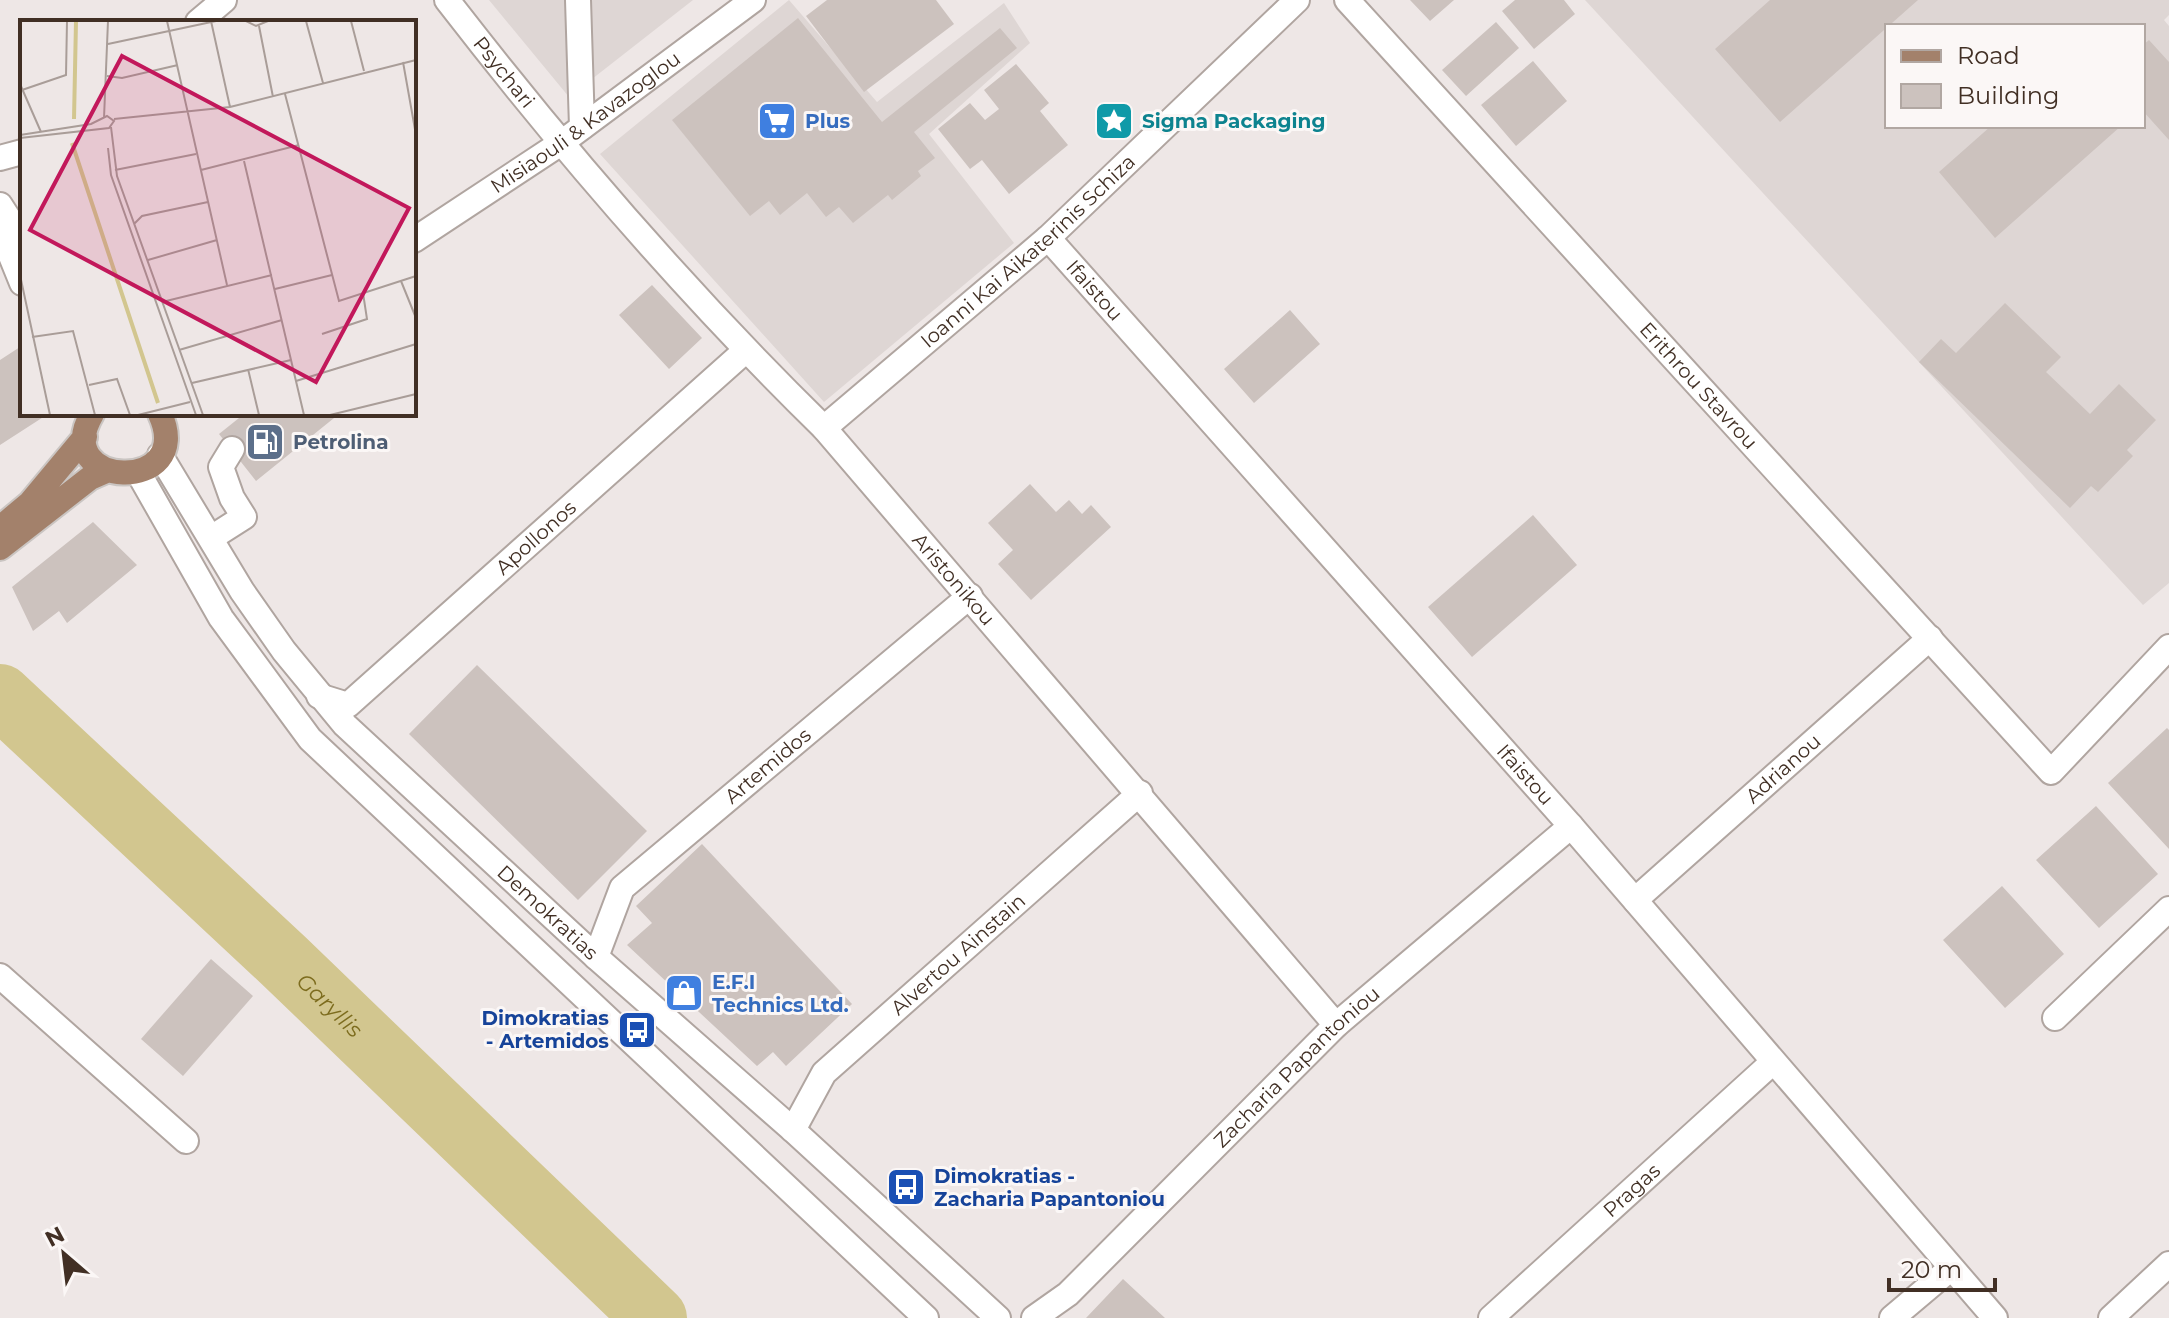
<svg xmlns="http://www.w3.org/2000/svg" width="2169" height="1318" font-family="Montserrat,sans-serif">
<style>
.built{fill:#ded6d4;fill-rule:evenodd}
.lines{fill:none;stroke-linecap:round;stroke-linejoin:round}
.river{stroke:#d2c68f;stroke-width:64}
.building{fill:#ccc2be}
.minor-tunnel{stroke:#cbc2bf;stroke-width:24;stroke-dasharray:24 12;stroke-linecap:butt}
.minor-casing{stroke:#b0a5a0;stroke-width:28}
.major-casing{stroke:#cac5c2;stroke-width:28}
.minor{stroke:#fff;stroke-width:24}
.major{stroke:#a3816b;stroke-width:24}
.labels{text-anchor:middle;stroke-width:6;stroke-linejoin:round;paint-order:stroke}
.street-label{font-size:20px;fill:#412f24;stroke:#fbf7f6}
.shop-label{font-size:20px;font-weight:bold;fill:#366cbe;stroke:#fbf7f6;text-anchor:start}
.culture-label{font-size:20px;font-weight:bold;fill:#0d838f;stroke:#fbf7f6;text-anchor:start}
.service-label{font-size:20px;font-weight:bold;fill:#4e5e75;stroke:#fbf7f6;text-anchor:start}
.transit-label{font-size:20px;font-weight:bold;fill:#164399;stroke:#fbf7f6;text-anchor:end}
.water-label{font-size:22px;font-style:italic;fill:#7d6c1e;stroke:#fbf7f6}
.inset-river{fill:none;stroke:#d2c68f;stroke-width:4}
.inset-road{fill:none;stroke:#a99d98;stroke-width:2}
.view{fill:#c2185b;fill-opacity:0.15;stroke:#c2185b;stroke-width:4}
.inset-edge{fill:none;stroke:#412f24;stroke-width:4}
</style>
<rect width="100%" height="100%" fill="#eee7e6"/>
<path class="built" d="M489,0H693L569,97Z
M789,0L877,102L1004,3L1030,43L929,134L1014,243L824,402L600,154Z
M1585,0H2169V15L2164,20L2169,26V583L2143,605ZM1887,26H2143V126H1887Z"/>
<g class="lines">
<path class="river" id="s1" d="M0,696L284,961L655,1318"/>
</g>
<path class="building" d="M827,0H936L954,24L864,92L806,16Z
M1410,0H1454L1430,21Z
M1515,0H1564L1575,14L1534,49L1502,11Z
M1770,0H1918L1780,122L1715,49Z
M798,18L882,122L1000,28L1017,48L914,132L935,158L918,171L921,176L892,200L888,195L853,223L839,207L826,217L807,193L780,215L769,201L750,216L672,120Z
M1496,22L1519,48L1466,96L1442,70Z
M2149,40L2169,62V140L2143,111V45Z
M1533,61L1567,101L1516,146L1481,105Z
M1016,64L1049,103L1040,111L1068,145L1009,194L982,160L970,169L938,129L970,103L985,120L999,109L984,90Z
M1991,126H2121L1995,238L1939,172Z
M652,285L702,338L669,369L619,315Z
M2005,303L2061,357L2046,372L2090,414L2119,384L2156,420L2127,450L2133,456L2098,492L2091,486L2070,508L1919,362L1941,339L1956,353Z
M1290,310L1320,344L1254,403L1224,369Z
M20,347L22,414H48L0,445V360Z
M244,414H339L256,481L219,434Z
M1030,484L1056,512L1069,500L1082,514L1091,505L1111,527L1031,600L998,564L1013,550L988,523Z
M1533,515L1577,565L1472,657L1428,607Z
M93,522L137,565L67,623L59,611L33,631L12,587Z
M477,665L647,831L578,900L409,734Z
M2167,728L2169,730V849L2108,783Z
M2096,806L2158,874L2099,928L2036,860Z
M702,844L852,1004L786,1066L773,1052L757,1066L627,945L652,923L636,906Z
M2002,886L2064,954L2005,1008L1943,940Z
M211,959L253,996L183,1076L141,1039Z
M1123,1279L1165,1318H1086Z"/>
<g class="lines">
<path class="minor-tunnel" d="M232,449L276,414"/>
<defs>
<g id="minor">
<path id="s2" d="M447,0C563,150 688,295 824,428L1336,1025"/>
<path d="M578,0L582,127"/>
<path id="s3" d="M1347,0L2051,772L2169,647"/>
<path d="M198,22L224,0"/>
<path d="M0,158L22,152"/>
<path d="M0,205L22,239"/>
<path d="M0,229L22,283"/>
<path id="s4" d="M1048,238L1571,826L1995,1318"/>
<path id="s5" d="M414,240L561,143L753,0"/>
<path id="s6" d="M824,428L1048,238L1297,0"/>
<path id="s7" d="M160,455L242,591L284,651L345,725L596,957L793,1130L998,1318"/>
<path d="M138,472L221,618L310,739L926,1318"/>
<path d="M211,538L244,517L232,498L221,467L232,449"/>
<path id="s8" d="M319,696L348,705L745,351"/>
<path id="s9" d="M1635,900L1930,638"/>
<path id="s10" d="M596,957L622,888L970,596"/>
<path d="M0,976L186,1141"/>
<path d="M2055,1018L2169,909"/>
<path id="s11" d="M793,1130L824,1073L1140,793"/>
<path id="s12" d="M1034,1318L1068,1294L1336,1025L1571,826"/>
<path id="s13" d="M1491,1318L1773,1062"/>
<path d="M1892,1318L1950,1269"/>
<path d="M2111,1318L2169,1264"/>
</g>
<path id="major" d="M92,414C48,489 197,495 160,414
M0,528L30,503L85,437
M0,548L90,478L106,471"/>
</defs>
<use href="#minor" class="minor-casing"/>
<use href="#major" class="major-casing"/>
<use href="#minor" class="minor"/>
<use href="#major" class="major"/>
</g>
<defs>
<symbol id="supermarket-square" viewBox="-11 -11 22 22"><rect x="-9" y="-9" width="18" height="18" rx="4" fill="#3f7fe0" stroke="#fbf7f6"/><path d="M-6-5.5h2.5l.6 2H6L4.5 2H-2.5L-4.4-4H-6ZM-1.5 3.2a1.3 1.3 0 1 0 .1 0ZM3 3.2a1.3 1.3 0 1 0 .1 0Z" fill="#fff"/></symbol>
<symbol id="sight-square" viewBox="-11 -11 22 22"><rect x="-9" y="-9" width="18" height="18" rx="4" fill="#0f9aa8" stroke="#fbf7f6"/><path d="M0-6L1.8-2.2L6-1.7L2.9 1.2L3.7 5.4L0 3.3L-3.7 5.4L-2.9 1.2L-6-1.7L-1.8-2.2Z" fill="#fff"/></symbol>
<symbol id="fuel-square" viewBox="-11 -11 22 22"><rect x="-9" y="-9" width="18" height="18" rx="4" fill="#5c6f8a" stroke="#fbf7f6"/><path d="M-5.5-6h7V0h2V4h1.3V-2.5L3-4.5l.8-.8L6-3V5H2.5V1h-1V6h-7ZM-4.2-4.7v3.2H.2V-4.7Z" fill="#fff"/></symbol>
<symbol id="shop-square" viewBox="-11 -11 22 22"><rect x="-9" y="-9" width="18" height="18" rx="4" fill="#3f7fe0" stroke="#fbf7f6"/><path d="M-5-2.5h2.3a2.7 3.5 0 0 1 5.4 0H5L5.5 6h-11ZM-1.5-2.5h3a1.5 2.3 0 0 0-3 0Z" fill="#fff"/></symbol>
<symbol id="bus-square" viewBox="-11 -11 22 22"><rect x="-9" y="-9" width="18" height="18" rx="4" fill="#1a4fb4" stroke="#fbf7f6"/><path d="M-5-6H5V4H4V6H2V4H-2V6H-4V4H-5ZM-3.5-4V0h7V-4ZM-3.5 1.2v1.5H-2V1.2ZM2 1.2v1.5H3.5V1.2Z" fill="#fff"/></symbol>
</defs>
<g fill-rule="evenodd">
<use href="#supermarket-square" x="755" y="99" width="44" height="44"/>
<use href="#sight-square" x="1092" y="99" width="44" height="44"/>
<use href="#fuel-square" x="243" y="420" width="44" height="44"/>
<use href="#shop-square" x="662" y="971" width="44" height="44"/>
<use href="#bus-square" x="615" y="1008" width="44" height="44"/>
<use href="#bus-square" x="884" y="1165" width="44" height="44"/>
</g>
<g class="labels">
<g class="street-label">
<text dy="7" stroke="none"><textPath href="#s2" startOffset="92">Psychari</textPath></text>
<text dy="7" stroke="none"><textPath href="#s5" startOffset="208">Misiaouli &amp; Kavazoglou</textPath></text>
<text dy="7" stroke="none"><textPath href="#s6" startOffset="270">Ioanni Kai Aikaterinis Schiza</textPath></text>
<text dy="7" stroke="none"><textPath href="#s4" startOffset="70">Ifaistou</textPath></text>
<text dy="7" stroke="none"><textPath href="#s3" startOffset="522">Erithrou Stavrou</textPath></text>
<text dy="7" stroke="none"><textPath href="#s8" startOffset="282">Apollonos</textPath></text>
<text dy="7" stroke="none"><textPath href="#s2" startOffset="770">Aristonikou</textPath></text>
<text dy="7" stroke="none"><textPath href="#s10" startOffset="264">Artemidos</textPath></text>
<text dy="7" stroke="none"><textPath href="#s9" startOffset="198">Adrianou</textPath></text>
<text dy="7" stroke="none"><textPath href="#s4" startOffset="718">Ifaistou</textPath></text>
<text dy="7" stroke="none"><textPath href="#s7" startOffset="604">Demokratias</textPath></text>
<text dy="7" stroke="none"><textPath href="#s11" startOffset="244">Alvertou Ainstain</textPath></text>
<text dy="7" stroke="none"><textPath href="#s12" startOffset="364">Zacharia Papantoniou</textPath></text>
<text dy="7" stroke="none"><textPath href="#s13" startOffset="190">Pragas</textPath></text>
</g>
<g class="shop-label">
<text x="805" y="128">Plus</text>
<text x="712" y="989">E.F.I<tspan x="712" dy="23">Technics Ltd.</tspan></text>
</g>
<g class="culture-label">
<text x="1142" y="128">Sigma Packaging</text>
</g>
<g class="service-label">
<text x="293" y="449">Petrolina</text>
</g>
<g class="transit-label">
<text x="609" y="1025">Dimokratias<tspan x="609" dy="23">- Artemidos</tspan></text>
<text x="934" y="1183" text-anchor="start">Dimokratias -<tspan x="934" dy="23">Zacharia Papantoniou</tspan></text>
</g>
<g class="water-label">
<text dy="8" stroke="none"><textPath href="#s1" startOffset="452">Garyllis</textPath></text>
</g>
</g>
<g transform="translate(20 20)">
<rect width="396" height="396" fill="#eee7e6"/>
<path class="inset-river" d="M54,99L56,1M52,123L138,383"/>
<path class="inset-road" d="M147,1L207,265M191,1L210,87M226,1L236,6L248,1M286,1L303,63M331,1L344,51M239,6L253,77M88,24L196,1M383,42L396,115M87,56L102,58L158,45M0,64L21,112M2,70L46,55L47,1M265,74L319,281L396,256M84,98L88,1M94,99L210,87L396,40M91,107L97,156L183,395M0,115L71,104L87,96L94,101L89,108L0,118M88,128L91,155L176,395M224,141L284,395M95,150L176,134M181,150L279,125M114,204L122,196L188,182M128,240L197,220M0,255L30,395M381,261L396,298M255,269L312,255M142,282L252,255M302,314L347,299L343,273M12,317L53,311L75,395M159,330L262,300M228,349L239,395M276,361L396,324M172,363L271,340M69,365L97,359L110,395M118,395L170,382M310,395L396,374"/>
<path class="view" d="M102,36L389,188L296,362L10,210Z"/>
<rect width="396" height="396" class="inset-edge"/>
</g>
<rect x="1885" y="24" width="260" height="104" fill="#fbf7f6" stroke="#b1a7a2" stroke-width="2"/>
<rect x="1901" y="50" width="40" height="12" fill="#a3816b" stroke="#b1a7a2" stroke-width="2"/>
<text x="1957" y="64" font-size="24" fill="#412f24">Road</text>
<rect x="1901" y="84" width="40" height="24" fill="#ccc2be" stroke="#b1a7a2" stroke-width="2"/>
<text x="1957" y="104" font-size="24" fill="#412f24">Building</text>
<g transform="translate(64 1254) rotate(332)" stroke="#fbf7f6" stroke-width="6" paint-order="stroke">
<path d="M0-6L14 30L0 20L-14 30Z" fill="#412f24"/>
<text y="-12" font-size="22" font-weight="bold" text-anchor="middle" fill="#412f24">N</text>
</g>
<path d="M1889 1278v12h106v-12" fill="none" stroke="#412f24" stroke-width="4"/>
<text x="1901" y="1278" font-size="24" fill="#412f24" stroke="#fbf7f6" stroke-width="6" paint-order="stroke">20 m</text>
</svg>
